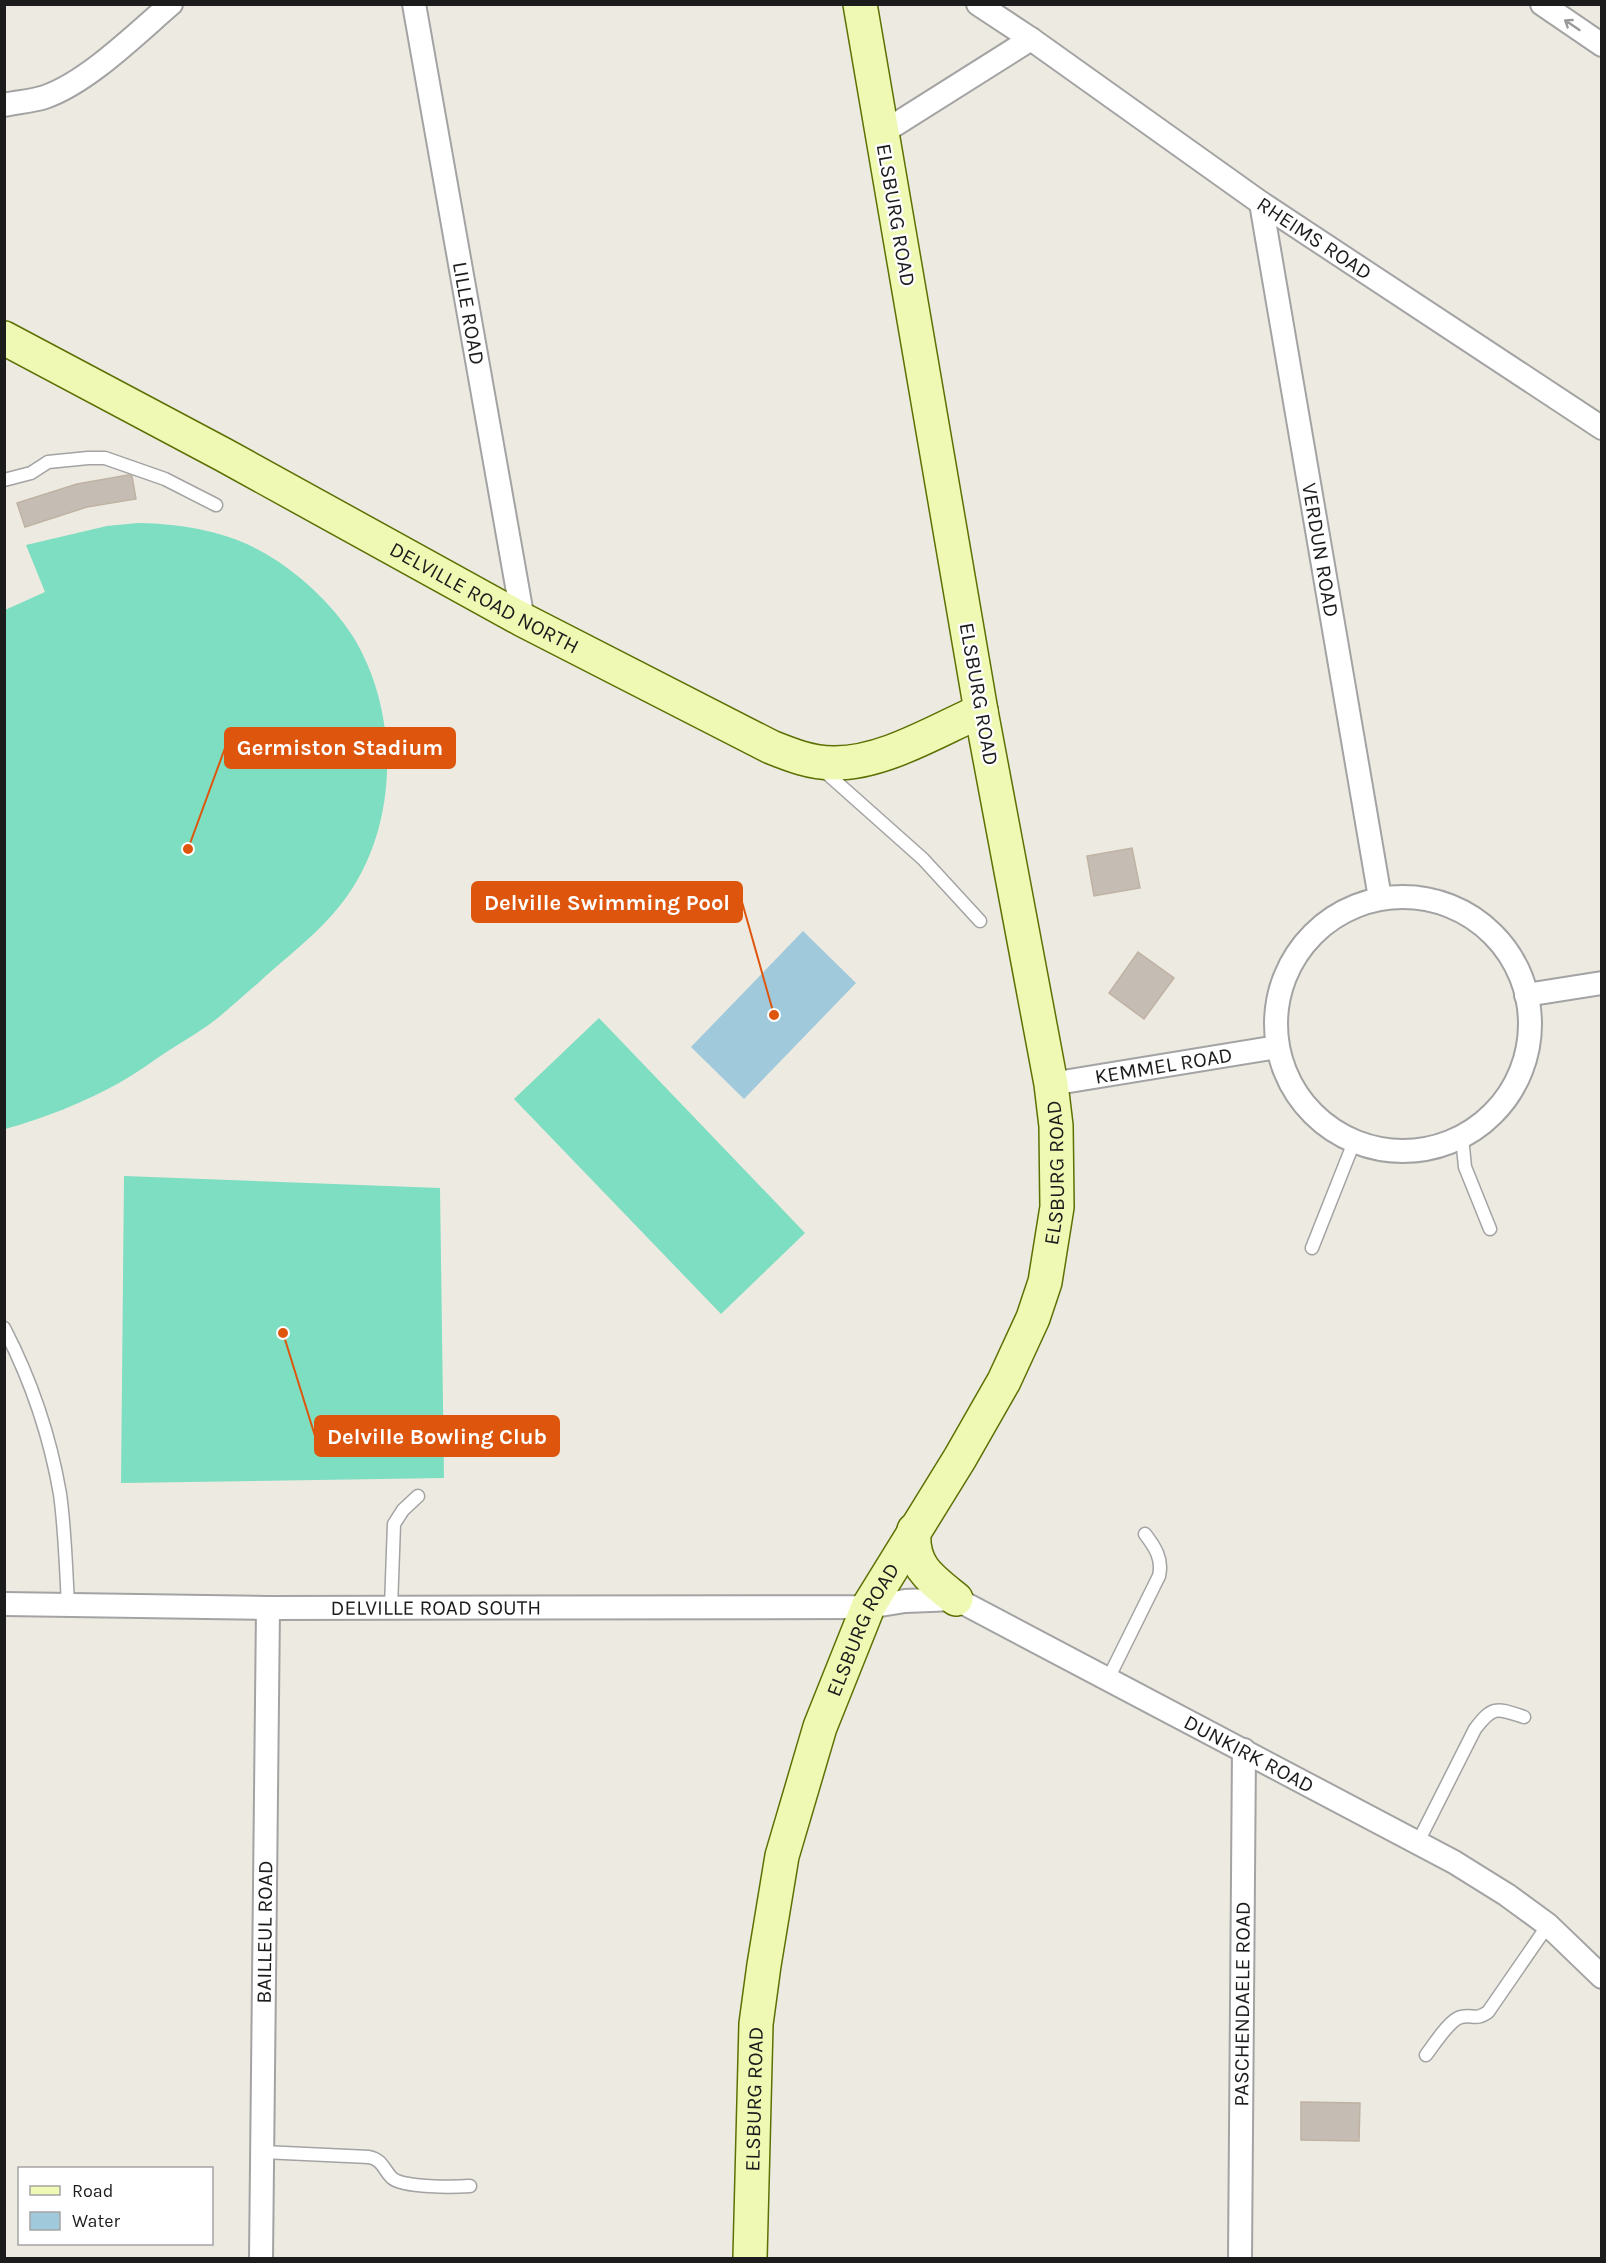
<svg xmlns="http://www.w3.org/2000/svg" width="1606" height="2263" font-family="Karla,sans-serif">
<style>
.pitch{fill:#7ddec1}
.water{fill:#a0c9dc}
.building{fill:#c5bdb4;stroke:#bfb2a3;stroke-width:1.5}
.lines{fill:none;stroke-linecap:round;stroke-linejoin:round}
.service-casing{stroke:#a3a3a3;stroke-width:15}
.minor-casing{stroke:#a3a3a3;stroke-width:26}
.secondary-casing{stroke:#5c7104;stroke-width:36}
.service{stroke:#fff;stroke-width:12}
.minor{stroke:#fff;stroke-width:22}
.secondary{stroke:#f0f9b3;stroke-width:33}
.oneway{stroke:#999}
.labels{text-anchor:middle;stroke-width:4.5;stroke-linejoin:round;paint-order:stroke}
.street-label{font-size:21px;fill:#1c1c1c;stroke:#fff}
.leader{fill:none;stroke:#de560d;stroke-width:2}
.callout-dot{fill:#de560d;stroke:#fff;stroke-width:2}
.callout{fill:#de560d;stroke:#de560d;stroke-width:2}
.callout-label{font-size:22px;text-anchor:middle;font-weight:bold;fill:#fff}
</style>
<rect width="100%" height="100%" fill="#edeae1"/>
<path class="pitch" d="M138,523C182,524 228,531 266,554C300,574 330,602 352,635C396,705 399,805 359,877C338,915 309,939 276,967C257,984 238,1001 219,1017C204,1029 187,1039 171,1049C154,1060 137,1073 119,1083C85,1102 42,1119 5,1129V610L45,592L26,545L107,526Z
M599,1018L805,1233L721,1314L514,1099Z
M124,1176L440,1188L444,1478L121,1483Z"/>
<path class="water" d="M803,931L856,983L744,1099L691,1047Z"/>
<path class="building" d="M128,475L132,476L136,499L87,507L25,527L17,503L77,484Z
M1132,848L1140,888L1094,896L1087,856Z
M1138,952L1174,978L1144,1019L1109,993Z
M1301,2102L1360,2103L1359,2141L1301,2140Z"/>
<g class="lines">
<defs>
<path id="service" d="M4,480L31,473L48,462L88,458H105L165,479L216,505
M823,770L923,859L980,921
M1462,1137L1465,1167L1490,1229
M1312,1248L1354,1142
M4,1328C31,1380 50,1436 60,1494C65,1530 66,1568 68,1605
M391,1607L394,1524L403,1510L418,1496
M1108,1679L1159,1576C1163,1559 1155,1547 1145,1534
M1418,1842L1475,1729C1493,1705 1497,1708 1524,1717
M1426,2055C1433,2046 1450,2019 1461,2017C1473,2014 1475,2021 1488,2012L1548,1925
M263,2152L369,2157C383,2160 383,2169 392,2178C404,2188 454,2187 470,2186"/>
<g id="minor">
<path id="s1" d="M414,4L523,620"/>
<path id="s2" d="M978,4L1031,39L1261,203L1602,428"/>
<path d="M1542,4L1602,45"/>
<path d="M4,105C18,102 33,101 45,97C88,82 136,34 171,4"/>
<path d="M882,133L1031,39"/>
<path id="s3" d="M1261,203L1380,898"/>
<circle cx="1403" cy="1024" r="127"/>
<path d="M1526,995L1602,983"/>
<path id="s4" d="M1051,1084L1277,1047"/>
<path id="s5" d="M4,1604L268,1608L868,1607L905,1601L956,1599L1454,1862L1507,1895L1548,1925L1602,1977"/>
<path id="s6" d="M261,2258L268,1608"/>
<path id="s7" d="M1240,2258L1244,1750"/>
</g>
<g id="secondary">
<path id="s8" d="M4,338L224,455L523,620L771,747C791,755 811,763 833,763C883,764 937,730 981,711"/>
<path d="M914,1530C911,1566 930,1578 956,1599"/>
<path id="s9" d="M750,2258L756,2024L764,1965L782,1856L820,1727L868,1607L960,1458L1004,1381L1033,1318L1045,1282L1057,1207L1056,1126L1051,1084L981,711L860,4"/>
</g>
</defs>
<use href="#service" class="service-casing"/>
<use href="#minor" class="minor-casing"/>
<use href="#secondary" class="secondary-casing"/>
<use href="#service" class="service"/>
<use href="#minor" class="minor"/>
<use href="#secondary" class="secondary"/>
</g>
<defs><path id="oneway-shaft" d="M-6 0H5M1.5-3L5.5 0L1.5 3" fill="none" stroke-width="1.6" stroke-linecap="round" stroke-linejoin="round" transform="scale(1.5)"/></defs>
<use class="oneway" href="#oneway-shaft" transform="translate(1572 25) rotate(-146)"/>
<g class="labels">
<g class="street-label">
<text transform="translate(896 215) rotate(80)" y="7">ELSBURG ROAD</text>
<text dy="7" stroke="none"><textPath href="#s2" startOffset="410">RHEIMS ROAD</textPath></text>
<text dy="7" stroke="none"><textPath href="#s1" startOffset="314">LILLE ROAD</textPath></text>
<text dy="7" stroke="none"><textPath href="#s3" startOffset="352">VERDUN ROAD</textPath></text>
<text dy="7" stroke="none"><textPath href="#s8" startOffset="546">DELVILLE ROAD NORTH</textPath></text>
<text transform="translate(979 694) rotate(80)" y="7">ELSBURG ROAD</text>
<text dy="7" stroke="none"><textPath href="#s4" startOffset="114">KEMMEL ROAD</textPath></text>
<text dy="7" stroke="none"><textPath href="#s9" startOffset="1149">ELSBURG ROAD</textPath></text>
<text dy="7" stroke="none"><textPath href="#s5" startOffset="432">DELVILLE ROAD SOUTH</textPath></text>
<text dy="7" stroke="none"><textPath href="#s9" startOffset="645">ELSBURG ROAD</textPath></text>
<text dy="7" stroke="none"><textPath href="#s5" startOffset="1284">DUNKIRK ROAD</textPath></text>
<text dy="7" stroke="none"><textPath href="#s6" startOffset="326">BAILLEUL ROAD</textPath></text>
<text dy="7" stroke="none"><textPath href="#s7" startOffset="254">PASCHENDAELE ROAD</textPath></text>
<text dy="7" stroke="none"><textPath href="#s9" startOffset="159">ELSBURG ROAD</textPath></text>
</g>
</g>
<path class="leader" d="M188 849L225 748M774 1015L742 902M283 1333L315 1436"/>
<g class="callout-dot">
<circle cx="188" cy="849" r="6"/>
<circle cx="774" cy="1015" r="6"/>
<circle cx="283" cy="1333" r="6"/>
</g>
<g class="callout">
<rect x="225" y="728" width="230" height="40" rx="6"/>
<rect x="472" y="882" width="270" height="40" rx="6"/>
<rect x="315" y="1416" width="244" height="40" rx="6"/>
</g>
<g class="callout-label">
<text x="340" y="755">Germiston Stadium</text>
<text x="607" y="910">Delville Swimming Pool</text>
<text x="437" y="1444">Delville Bowling Club</text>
</g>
<rect width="1606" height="2263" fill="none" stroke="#1c1c1c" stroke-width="12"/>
<rect x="18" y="2167" width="195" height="78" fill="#ffffff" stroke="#a4a4a4" stroke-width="1.5"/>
<rect x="30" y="2186" width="30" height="9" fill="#f0f9b3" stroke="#a4a4a4" stroke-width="1.5"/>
<text x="72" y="2197" font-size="18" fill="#1c1c1c">Road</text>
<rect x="30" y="2212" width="30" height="18" fill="#a0c9dc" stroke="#a4a4a4" stroke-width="1.5"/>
<text x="72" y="2227" font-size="18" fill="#1c1c1c">Water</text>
</svg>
